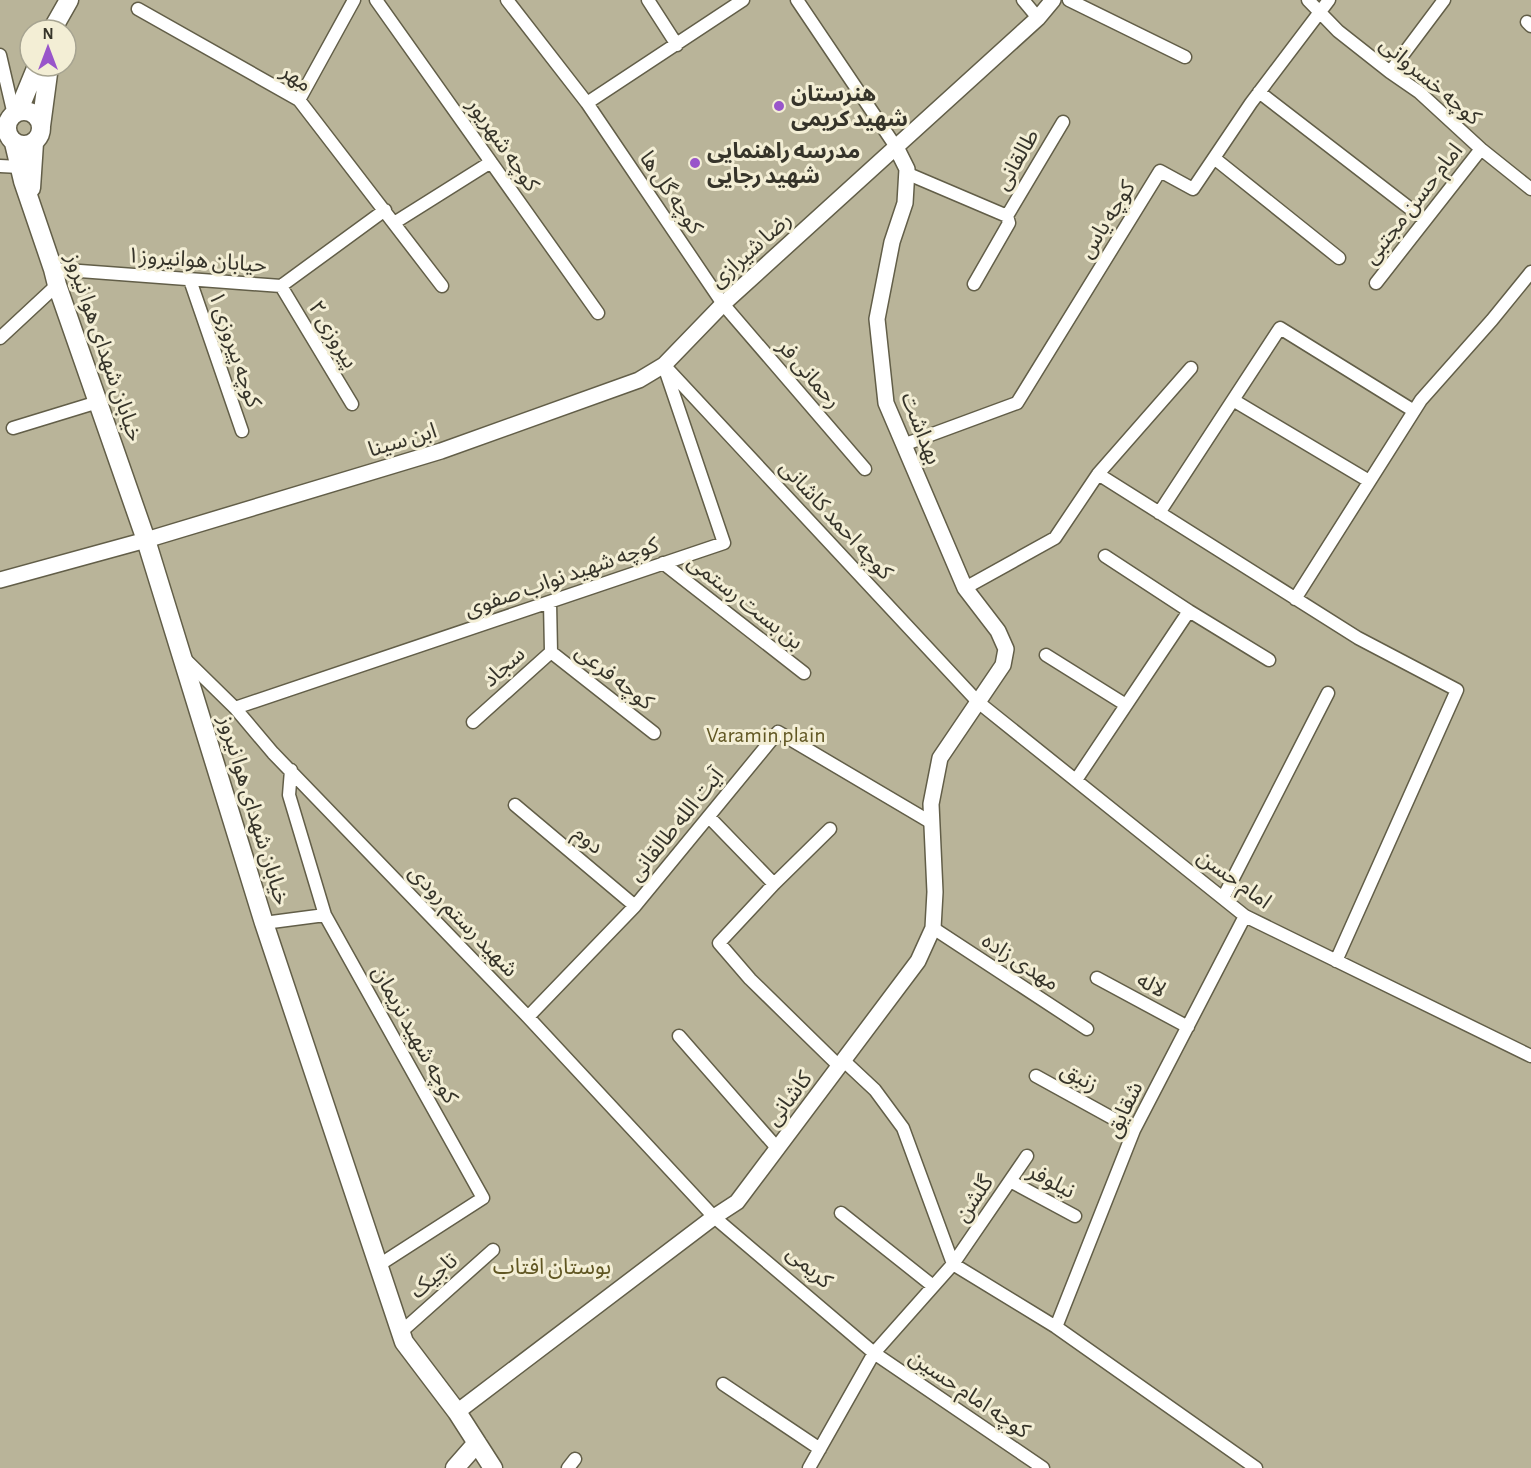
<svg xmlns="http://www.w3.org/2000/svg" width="1531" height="1468" font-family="'Alegreya Sans','Noto Sans Arabic',sans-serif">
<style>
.green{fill:#b9b499;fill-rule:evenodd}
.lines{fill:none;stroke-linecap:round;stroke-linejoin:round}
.minor-casing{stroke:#625e48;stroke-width:15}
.tertiary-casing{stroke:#625e48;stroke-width:18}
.secondary-casing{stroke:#625e48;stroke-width:21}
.minor{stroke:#fff;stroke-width:12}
.tertiary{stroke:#fff;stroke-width:15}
.secondary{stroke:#fff;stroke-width:18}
.poi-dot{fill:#9955ca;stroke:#f3eed5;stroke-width:2}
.labels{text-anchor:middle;stroke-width:6;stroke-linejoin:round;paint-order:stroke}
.street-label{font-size:22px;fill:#36342a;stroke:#f3eed5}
.poi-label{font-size:22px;font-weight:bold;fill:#36342a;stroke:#f3eed5;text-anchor:start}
.park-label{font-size:22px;fill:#605622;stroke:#f3eed5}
</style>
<rect width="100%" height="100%" fill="#e5e1c8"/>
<path class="green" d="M0,0H1531V1468H0ZM30,30H66V66H30Z"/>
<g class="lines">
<defs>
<path id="minor" d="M376,0L598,313
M507,0L587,103L723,304L865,469
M648,0L677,45
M797,0L896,147
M1023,0L1038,18
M1069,0L1185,57
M1308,0L1338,31L1390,72L1419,92L1481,149L1531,189
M138,9L299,100L442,286
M1527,22L1531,26
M0,55L14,115
M1390,72L1444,0
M1259,92L1425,220
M299,100L354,0
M587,103L743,0
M0,132L6,126
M1214,158L1339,258
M0,166L20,167
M906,173L1007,216L1063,122
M394,223L491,162
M53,269L281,286L385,210
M190,280L242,431
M1376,283L1481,149
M974,284L1009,223L1007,216
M281,286L352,404
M0,338L57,285
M664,365L978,702L1245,916L1531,1056
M1233,400L1369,481
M13,428L98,402
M903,445L1017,403L1160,171L1193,189L1251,103L1329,0
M1098,474L1358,638L1457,690L1336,961
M1159,513L1280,328L1414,411
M663,563L804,673
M965,588L1055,538L1098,474L1191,368
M1295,599L1421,400L1492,320L1531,272
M1189,611L1269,660
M551,652L654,733
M1046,655L1126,705
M184,658L235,708L273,753L528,1017L714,1217L874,1353L1043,1468
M235,708L724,543L665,369
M473,722L551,652L550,602
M291,770L289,795L325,915L483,1198L379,1265
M1076,780L1189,611L1105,556
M515,805L635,906
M709,817L774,884
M830,829L774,884L719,943L750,979L839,1066
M1223,898L1328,693
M264,923L325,915
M933,928L1087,1029
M1097,978L1188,1027
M528,1017L635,906L778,732L932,823
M679,1036L778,1149
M844,1061L875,1090L903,1128L953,1264L1056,1327L1256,1468
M1036,1076L1134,1130
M1010,1181L1075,1216
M841,1213L933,1286
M1056,1327L1134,1130L1245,916
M401,1332L493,1250
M723,1384L820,1449
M568,1468L575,1459
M809,1468L874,1353L953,1264L1027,1156"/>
<path id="tertiary" d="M0,580L146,540L441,451L639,380L664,365L723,304L1038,18L1053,0
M457,1412L714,1217L737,1202L918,961L933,928L935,892L931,804L940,758L1003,665L1006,649L998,631L965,588L886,403L877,319L892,242L905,203L907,169L896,147"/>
<path id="secondary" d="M52,30L69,0
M7 128a17 17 0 1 1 34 0a17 17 0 1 1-34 0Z
M18,112L37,66
M41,126L49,66
M14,143L23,181L53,269L57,285L146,540L264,923L404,1342L457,1412L493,1468
M31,188L34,143
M455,1468L477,1443"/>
</defs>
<use href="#minor" class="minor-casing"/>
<use href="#tertiary" class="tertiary-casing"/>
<use href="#secondary" class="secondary-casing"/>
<use href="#minor" class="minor"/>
<use href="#tertiary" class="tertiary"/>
<use href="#secondary" class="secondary"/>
</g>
<g class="poi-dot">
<circle cx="779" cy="106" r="6"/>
<circle cx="695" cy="163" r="6"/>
</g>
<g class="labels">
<g class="street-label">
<text transform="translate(297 77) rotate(35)" y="8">مهر</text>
<text transform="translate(1431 80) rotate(40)" y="8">کوچه خسروانی</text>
<text transform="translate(504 144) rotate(55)" y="8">کوچه شهریور</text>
<text transform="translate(1016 159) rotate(-60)" y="8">طالقانی</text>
<text transform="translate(672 192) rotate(56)" y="8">کوچه گل ها</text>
<text transform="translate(1412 203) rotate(-52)" y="8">امام حسن مجتبی</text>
<text transform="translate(1106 219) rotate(-58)" y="8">کوچه یاس</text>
<text transform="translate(750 249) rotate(-42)" y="8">رضا شیرازی</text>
<text transform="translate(197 259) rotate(4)" y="8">حیابان هوانیروز۱</text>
<text transform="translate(334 334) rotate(59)" y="8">پیروزی ۲</text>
<text transform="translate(105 347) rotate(71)" y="8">خیابان شهدای هوا نیروز</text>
<text transform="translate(236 349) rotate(71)" y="8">کوچه پیروزی ۱</text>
<text transform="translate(810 373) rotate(49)" y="8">رحمانی فر</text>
<text transform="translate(922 428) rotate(69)" y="8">بهداشت</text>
<text transform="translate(402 439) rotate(-17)" y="8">ابن سینا</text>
<text transform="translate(837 519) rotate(47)" y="8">کوچه احمد کاشانی</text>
<text transform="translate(561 576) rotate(-19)" y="8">کوچه شهید نواب صفوی</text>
<text transform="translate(746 601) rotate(38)" y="8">بن بست رستمی</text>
<text transform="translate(503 666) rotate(-42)" y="8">سجاد</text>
<text transform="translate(615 676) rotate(38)" y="8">کوچه فرعی</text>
<text transform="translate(255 810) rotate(73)" y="8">خیابان شهدای هوا نیروز</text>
<text transform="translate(675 824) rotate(-51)" y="8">آیت الله طالقانی</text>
<text transform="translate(589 839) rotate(40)" y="8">دوم</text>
<text transform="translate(1235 878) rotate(36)" y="8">امام حسن</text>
<text transform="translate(464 920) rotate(46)" y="8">شهید رستم رودی</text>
<text transform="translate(1021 961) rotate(33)" y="8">مهدی زاده</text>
<text transform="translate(1152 984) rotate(28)" y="8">لاله</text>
<text transform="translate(416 1034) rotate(61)" y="8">کوچه شهید نریمان</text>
<text transform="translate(1080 1076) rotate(29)" y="8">زنبق</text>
<text transform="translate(788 1098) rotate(-53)" y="8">کاشانی</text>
<text transform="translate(1123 1109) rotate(-64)" y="8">شقایق</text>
<text transform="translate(1052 1180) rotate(28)" y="8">نیلوفر</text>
<text transform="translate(973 1198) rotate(-56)" y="8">گلشن</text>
<text transform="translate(810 1266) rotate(41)" y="8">کریمی</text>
<text transform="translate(433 1275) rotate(-42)" y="8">تاجیک</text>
<text transform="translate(970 1393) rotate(34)" y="8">کوچه امام حسین</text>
</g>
<g class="poi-label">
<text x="791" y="101">هنرستان<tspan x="791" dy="25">شهید کریمی</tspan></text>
<text x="707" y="158">مدرسه راهنمایی<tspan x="707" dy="25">شهید رجایی</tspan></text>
</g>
<g class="park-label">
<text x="766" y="742">Varamin plain</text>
<text x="552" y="1274">بوستان افتاب</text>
</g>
</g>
<g transform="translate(48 48)"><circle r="28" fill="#f3eed5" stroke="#a7a491" stroke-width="1.5"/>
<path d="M0-4.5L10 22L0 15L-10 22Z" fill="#9955ca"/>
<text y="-9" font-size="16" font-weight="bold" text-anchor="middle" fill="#36342a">N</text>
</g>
</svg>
